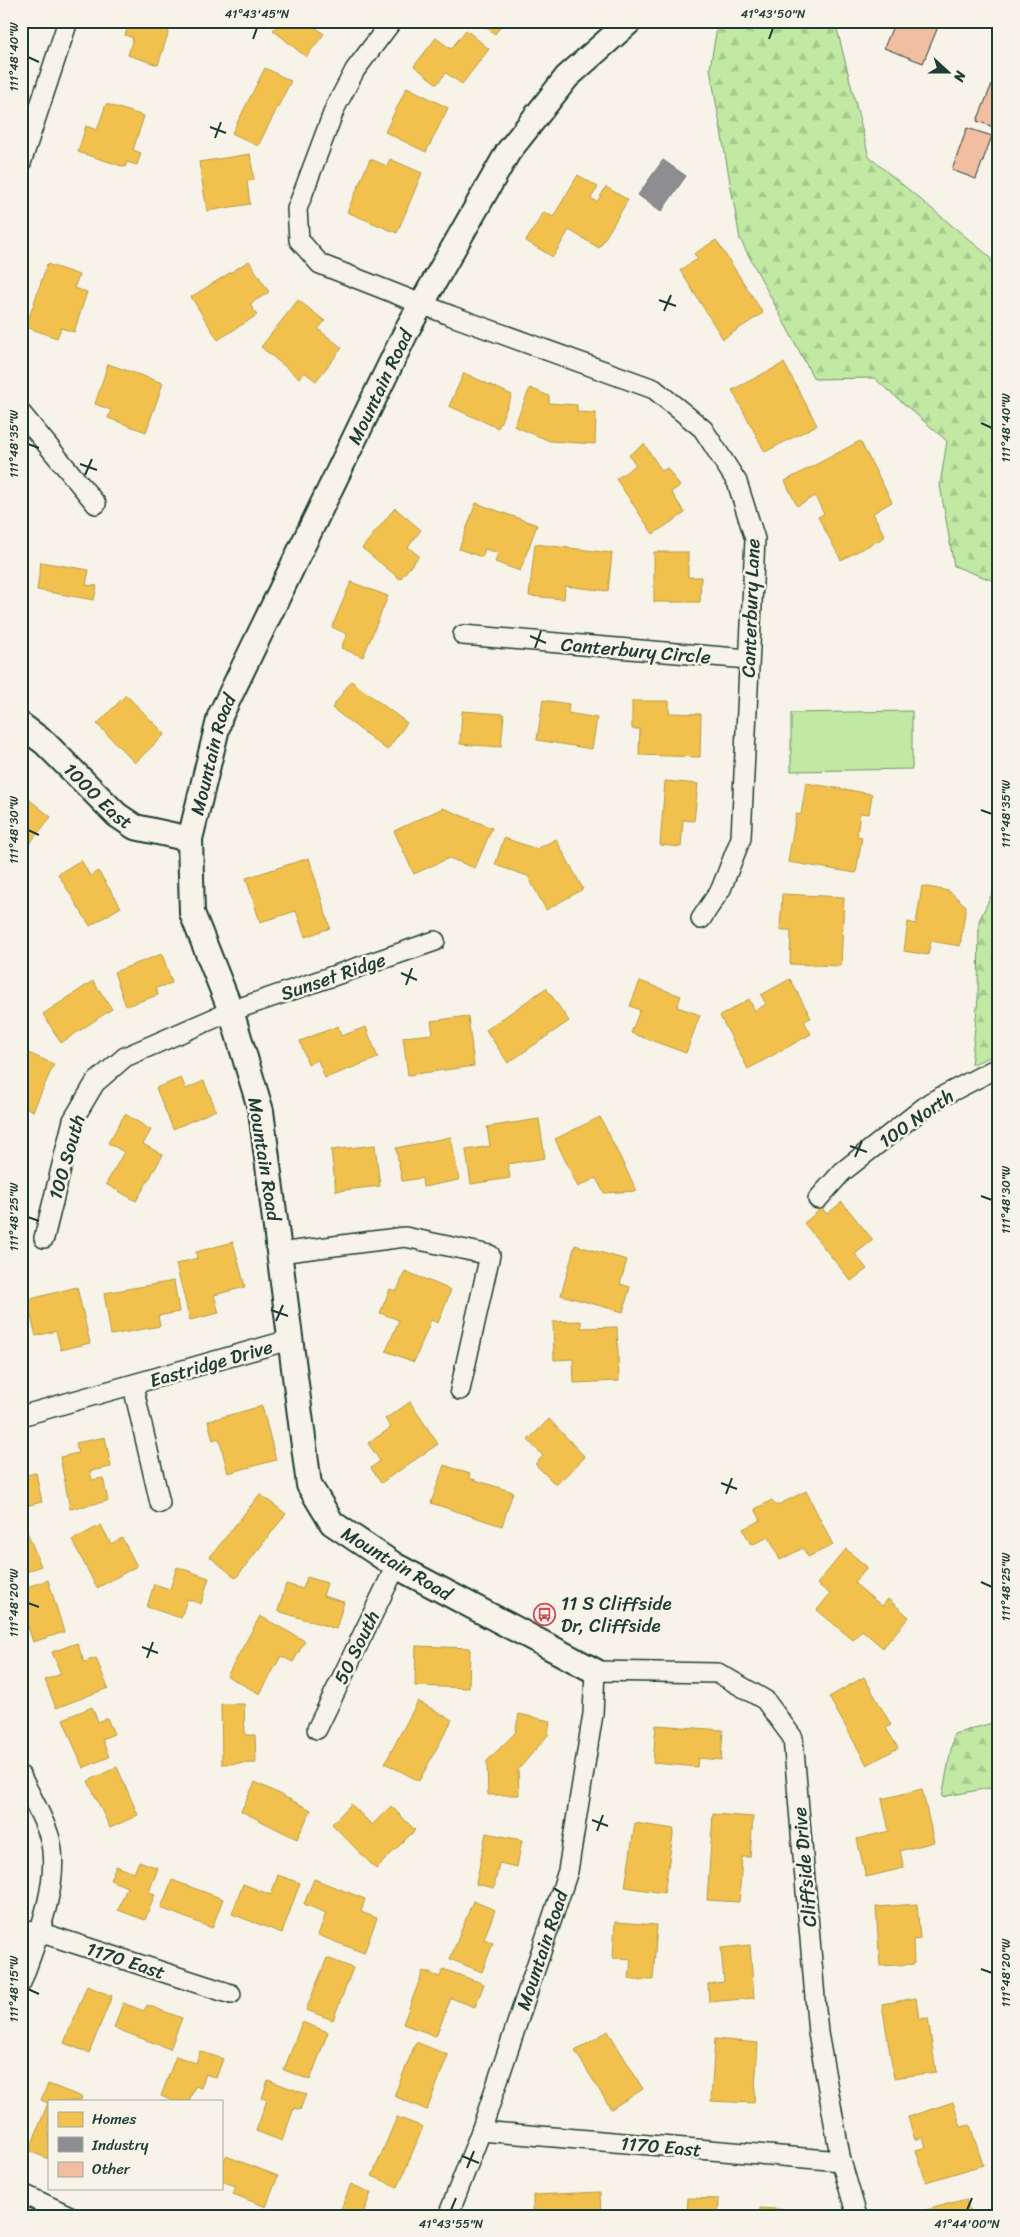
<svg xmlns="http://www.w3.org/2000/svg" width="1020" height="2237" font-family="Sriracha,sans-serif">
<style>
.green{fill:#c1e9a4;stroke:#70936c}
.forest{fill:url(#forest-firs);stroke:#70936c}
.homes{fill:#f2c14e;stroke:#b39946}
.industry{fill:#8d8d92;stroke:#6c7576}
.building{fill:#f1bea2;stroke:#1f3d34}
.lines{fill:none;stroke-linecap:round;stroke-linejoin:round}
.minor-casing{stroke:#1f3d34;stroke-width:22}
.tertiary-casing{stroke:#1f3d34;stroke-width:28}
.minor{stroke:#f7f3e8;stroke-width:19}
.tertiary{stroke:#f7f3e8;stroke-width:24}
.ticks{fill:none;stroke:#1f3d34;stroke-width:2}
.labels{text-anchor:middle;stroke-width:5;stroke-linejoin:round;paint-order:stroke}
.street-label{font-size:19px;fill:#1f3d34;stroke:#f7f3e8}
.poi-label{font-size:19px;fill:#1f3d34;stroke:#f7f3e8;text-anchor:start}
.neatline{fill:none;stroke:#1f3d34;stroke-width:2}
.ticks-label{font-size:12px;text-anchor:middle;fill:#1f3d34}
</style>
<defs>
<pattern id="forest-firs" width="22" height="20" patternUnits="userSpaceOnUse" patternTransform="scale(1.25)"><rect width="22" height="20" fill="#c1e9a4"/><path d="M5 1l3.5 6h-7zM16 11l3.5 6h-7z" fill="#a5c98e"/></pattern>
</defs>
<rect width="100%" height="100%" fill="#f7f3e8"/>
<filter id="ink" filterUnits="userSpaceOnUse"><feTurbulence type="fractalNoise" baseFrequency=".02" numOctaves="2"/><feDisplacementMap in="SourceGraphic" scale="10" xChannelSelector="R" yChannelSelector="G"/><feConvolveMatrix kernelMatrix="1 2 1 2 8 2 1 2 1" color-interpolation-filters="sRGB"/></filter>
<g filter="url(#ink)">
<path class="green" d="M912,711V769L791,771V713Z"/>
<path class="forest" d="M718,21H835L869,157L989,256L999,277V583L954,566L940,485L947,441L874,378L814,379L740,239L710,68Z
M999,879V1053L971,1065L978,999L979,921Z
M999,1721V1794L989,1788L942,1797L954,1734Z"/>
<path class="homes" d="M130,21H172L158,65L128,55L133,38L125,35Z
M281,21H318L314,26L324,34L306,57L273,30Z
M478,21H505L495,34Z
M466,30L489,49L462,84L446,73L437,84L414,66L436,38L451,49Z
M265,68L291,81L258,146L232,133Z
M407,87L448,108L426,152L385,132Z
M106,104L144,116L133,150L141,153L137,165L127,162L125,167L78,152L86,126L97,130Z
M250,154L254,180L247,181L250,204L207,211L199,162Z
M370,159L387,166L390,159L422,173L397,233L347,212Z
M578,175L598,187L591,198L597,202L606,187L628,200L599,248L569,230L553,257L526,241L544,212L553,217Z
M716,240L763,313L723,339L680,270L698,259L694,254Z
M249,261L269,292L250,304L257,315L218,340L191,297Z
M47,264L79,275L74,288L87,292L74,332L61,328L57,338L26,327Z
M298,300L325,321L318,329L342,348L316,381L304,372L299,378L261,347Z
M784,363L817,425L765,452L732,390Z
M108,364L163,383L146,432L108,418L111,410L95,404Z
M464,373L512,395L498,428L449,406Z
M530,388L549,396V403L577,405V412L596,413L595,444L550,441L514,426Z
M860,441L892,502L873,513L885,537L841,560L818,517L824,514L815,496L797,506L785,481Z
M644,444L662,471L667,468L680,486L671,492L685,513L653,534L616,479L636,465L629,455Z
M476,503L537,525L520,571L495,562L498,553L485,549L482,557L459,549Z
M395,508L421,530L408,547L419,556L400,579L362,548Z
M535,544L612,553L608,591L565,586L564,599L529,596Z
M654,552H688V577H701L700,602H654Z
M41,562L89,570L86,585L97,586L94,600L37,590Z
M351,582L388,596L363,657L341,648L347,634L332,627Z
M351,681L407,723L387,750L332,708Z
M126,695L165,734L135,763L97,724Z
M543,700L569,704L568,713L597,718L592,749L537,740Z
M632,701H669V713L701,714L700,757L639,755L640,729H632Z
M462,711L504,714L501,747L460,744Z
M665,781L698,784L694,821L683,820L681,847L660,845Z
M806,783L872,794L869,814L860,813L857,836L862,837L856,873L788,862L796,814L801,815Z
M21,793L51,817L21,854Z
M443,808L492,828L475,868L449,858L414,874L394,831Z
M504,838L537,849L556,839L583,889L546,910L528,876L495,865Z
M309,858L330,928L305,937L296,911L260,922L246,878Z
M81,860L90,876L98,871L121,907L90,926L58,874Z
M922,886L949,891L966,906L960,946L931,941L928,955L904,951L908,922L916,924Z
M782,894L844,897L841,966L790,964L791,930H780Z
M162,954L172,983L156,988L158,995L126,1006L114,972Z
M790,979L811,1018L804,1021L811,1034L748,1069L720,1016L749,999L755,1011L766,1004L761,995Z
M93,981L112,1009L61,1043L43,1014Z
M640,981L681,996L677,1007L700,1015L686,1053L631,1033L640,1010L630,1006Z
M546,988L569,1021L508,1063L486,1030Z
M468,1016L474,1066L408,1075L403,1037L433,1034L431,1021Z
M338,1026L341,1036L366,1027L378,1058L325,1078L318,1060L308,1064L300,1041Z
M21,1050L54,1064L33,1111L21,1105Z
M181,1078L186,1089L204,1081L216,1110L173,1129L156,1088Z
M125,1114L151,1130L143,1144L163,1155L136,1201L106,1184L124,1152L108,1143Z
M600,1117L637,1191L604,1193L596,1178L578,1187L555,1139Z
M539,1119L545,1158L508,1164L510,1178L471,1184L466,1150L490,1146L487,1127Z
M451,1137L459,1180L423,1187L422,1178L402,1181L396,1148Z
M375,1145L380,1186L336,1191L331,1150Z
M842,1202L873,1240L855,1254L867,1269L851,1281L804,1223L822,1208L827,1214Z
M233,1242L245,1287L214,1295L219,1313L190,1320L176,1264L197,1258L196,1252Z
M575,1245L627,1260L620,1284L630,1287L623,1312L561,1295Z
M405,1271L451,1290L438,1323L431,1320L414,1362L386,1351L399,1320L380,1313L390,1289L397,1291Z
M174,1281L179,1312L158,1316L160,1326L111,1335L104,1293Z
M77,1287L90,1343L61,1350L56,1331L36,1336L27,1300Z
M581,1321V1328L617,1327L619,1381L574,1383L573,1359L554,1360L553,1322Z
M410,1402L438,1444L381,1483L371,1468L380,1461L368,1443L391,1428L385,1419Z
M262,1406L276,1460L228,1473L219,1438L213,1440L208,1421Z
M549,1419L585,1457L556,1485L535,1464L543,1456L528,1440Z
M105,1437L111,1467L90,1471L92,1480L103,1478L108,1501L70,1509L60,1457L78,1453L76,1443Z
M444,1465L470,1474L469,1478L513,1492L502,1526L431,1503Z
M36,1473L42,1502L21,1507V1476Z
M806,1491L833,1545L808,1557L803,1548L780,1560L769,1537L751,1545L743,1529L761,1520L755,1509L772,1500L776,1506Z
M260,1494L286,1514L236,1578L210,1557Z
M101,1525L111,1544L122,1538L137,1566L97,1588L72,1540Z
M25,1527L41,1566L21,1574V1529Z
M846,1549L867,1567L854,1583L882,1606L888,1599L909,1617L883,1648L862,1630L853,1640L817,1610L830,1594L817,1584Z
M177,1567L209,1578L201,1604L187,1599L181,1618L147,1607L154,1584L170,1589Z
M307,1577L327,1583L323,1596L344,1602L336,1629L278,1611L286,1584L303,1589Z
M48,1580L64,1632L33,1642L21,1606V1589Z
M260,1616L305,1641L293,1662L281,1656L260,1694L227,1676Z
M77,1643L84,1662L96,1658L108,1688L56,1708L45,1680L61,1674L52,1652Z
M416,1646L470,1648L469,1688L415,1686Z
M864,1677L891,1725L886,1728L898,1748L867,1765L829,1697Z
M418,1701L452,1720L419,1781L385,1763Z
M221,1704H244L245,1735H255L256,1763L222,1764Z
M92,1707L98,1722L107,1718L114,1734L102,1739L109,1757L83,1768L63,1719Z
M519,1714L550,1721L548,1735L518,1770L519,1795H488L487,1761L515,1733Z
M656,1725L723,1730L721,1760L698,1758L697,1767L653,1763Z
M117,1767L138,1815L110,1828L88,1781Z
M255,1782L311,1810L297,1839L241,1811Z
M922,1789L934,1842L900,1851L904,1868L866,1877L857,1839L889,1831L882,1799Z
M351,1804L372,1825L391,1806L415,1830L376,1869L332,1824Z
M713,1814L753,1817L750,1857H742L739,1902L707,1900Z
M635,1823L674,1829L664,1893L625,1887Z
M486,1833L522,1840L517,1867L499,1863L494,1888L476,1884Z
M139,1861L158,1868L149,1892L155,1894L145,1920L118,1910L127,1887L110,1880L116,1866L134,1873Z
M278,1875L300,1883L282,1933L232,1914L243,1884L271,1895Z
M314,1879L365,1899L361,1912L377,1918L364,1953L318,1935L326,1913L304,1904Z
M172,1880L223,1899L212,1928L161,1908Z
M473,1901L495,1910L484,1939L493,1943L482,1972L450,1959Z
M917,1904L920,1939L913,1940L914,1964L880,1966L876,1907Z
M615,1922L657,1925L653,1980L629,1979L631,1959L613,1958Z
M750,1945L754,1998L709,2002L708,1984L724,1982L721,1948Z
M327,1958L353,1968L333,2020L306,2010Z
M443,1969L484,1984L475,2007L451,1998L436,2036L403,2024L423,1971L440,1977Z
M87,1986L112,1996L89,2053L64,2043Z
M916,1998L919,2019L928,2018L936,2072L894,2078L882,2004Z
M123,2003L144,2011L147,2005L182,2018L170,2049L114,2028Z
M302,2022L328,2032L310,2080L284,2070Z
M608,2031L643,2089L611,2109L575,2051Z
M715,2039L758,2043L754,2103L711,2101Z
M416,2042L448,2055L427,2110L394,2096Z
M200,2051L223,2059L216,2078L206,2074L201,2088L195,2086L189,2101H173L161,2096L176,2056L196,2063Z
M268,2080L306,2094L300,2110L294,2108L282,2141L256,2131L267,2100L262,2098Z
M48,2084L82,2097L80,2101H49V2159L29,2151L48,2103L41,2100Z
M953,2102L961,2127L970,2125L983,2165L926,2182L916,2150L926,2147L923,2137L915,2140L908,2117Z
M397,2117L423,2127L398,2187L372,2176Z
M226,2156L278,2176L266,2207L233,2194L236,2186L221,2181V2168Z
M351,2184L371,2193L362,2216H338Z
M600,2192L601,2216H533V2195Z
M688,2198L719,2199L718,2216H687Z
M966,2199L971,2216H928L926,2210Z
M760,2208L806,2211V2216H760Z"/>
<path class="industry" d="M663,160L686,176L661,212L638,195Z"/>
<path class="building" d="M895,21L940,22L923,63L884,48Z
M992,84L999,86V129L977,121Z
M967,128L992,136L976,179L952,170Z"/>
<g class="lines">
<defs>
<g id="minor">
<path d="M392,21L355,70L335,108L297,209L299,240L320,264L452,316L654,389L703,429L737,482L755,539L741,838L721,889L701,919"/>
<path d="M21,163L68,21"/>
<path d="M21,413L96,504"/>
<path d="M463,635L748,659"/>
<path d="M818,1199L842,1172L931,1102L999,1067"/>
<path d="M44,1238L73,1120L95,1083L125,1057L231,1011L435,941"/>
<path d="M279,1253L405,1237L490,1255L460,1390"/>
<path d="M133,1386L160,1503"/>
<path d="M21,1416L289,1340"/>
<path d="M317,1729L396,1566"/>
<path d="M21,1776C30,1795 45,1820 50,1839C61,1882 36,1942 21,1983"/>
<path d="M21,1929L39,1932L231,1994"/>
<path d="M481,2131L841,2161"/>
<path d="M21,2193L70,2216"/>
<path id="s1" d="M448,2216L481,2131L568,1871L593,1714L595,1671L718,1673L765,1700L793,1738L818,2033L841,2161L857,2216"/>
</g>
<g id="tertiary">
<path id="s2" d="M21,725L45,743L117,815L135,827L190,839"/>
<path id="s3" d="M595,1671L396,1566L332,1523L309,1485L261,1111L231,1011L192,913L190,839L220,716L409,326L508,152L567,77L630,21"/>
</g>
</defs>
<use href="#minor" class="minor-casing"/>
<use href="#tertiary" class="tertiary-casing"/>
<use href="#minor" class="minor"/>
<use href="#tertiary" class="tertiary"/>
</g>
</g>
<path class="ticks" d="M253,39L257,28M769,39L773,28M28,57L39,62M210,127L226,133M215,138L221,122M659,300L676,306M664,311L671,295M981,423L992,428M28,444L39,448M80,464L97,470M85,475L92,459M530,636L546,643M535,648L541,631M981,810L992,814M28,830L39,835M401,973L417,980M406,985L412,968M850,1146L867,1152M855,1157L862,1141M981,1196L992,1200M28,1217L39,1221M271,1310L288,1316M276,1321L283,1305M721,1483L737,1489M726,1494L732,1478M981,1582L992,1587M28,1603L39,1607M142,1647L158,1653M147,1658L153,1642M592,1820L608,1826M597,1831L603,1815M981,1969L992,1973M28,1989L39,1994M462,2156L479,2163M467,2168L474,2151M451,2210L456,2198M967,2210L972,2198"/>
<defs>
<symbol id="bus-ring" viewBox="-11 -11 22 22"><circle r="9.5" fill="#f7f3e8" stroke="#d1495b" stroke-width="1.5"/><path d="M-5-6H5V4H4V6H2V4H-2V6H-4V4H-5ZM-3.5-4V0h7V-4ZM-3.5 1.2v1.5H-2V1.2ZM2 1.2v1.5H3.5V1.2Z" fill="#d1495b"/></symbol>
</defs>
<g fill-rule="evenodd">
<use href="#bus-ring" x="532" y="1602" width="25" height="25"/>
</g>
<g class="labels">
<g class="street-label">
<text dy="7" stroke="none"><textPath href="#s3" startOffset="1500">Mountain Road</textPath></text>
<text transform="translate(750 608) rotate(-88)" y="7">Canterbury Lane</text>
<text transform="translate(636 650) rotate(5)" y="7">Canterbury Circle</text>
<text dy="7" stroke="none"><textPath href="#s3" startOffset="1095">Mountain Road</textPath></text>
<text dy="7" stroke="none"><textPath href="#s2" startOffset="105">1000 East</textPath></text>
<text transform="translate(333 976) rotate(-19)" y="7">Sunset Ridge</text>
<text transform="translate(916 1118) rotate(-35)" y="7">100 North</text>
<text transform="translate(66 1157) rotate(-74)" y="7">100 South</text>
<text transform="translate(265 1159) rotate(81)" y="7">Mountain Road</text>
<text transform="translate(211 1363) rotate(-16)" y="7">Eastridge Drive</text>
<text transform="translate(397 1563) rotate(31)" y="7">Mountain Road</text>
<text transform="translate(356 1647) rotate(-64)" y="7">50 South</text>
<text transform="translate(804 1867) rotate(-95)" y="7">Cliffside Drive</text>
<text dy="7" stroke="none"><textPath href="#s1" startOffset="282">Mountain Road</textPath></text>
<text transform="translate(126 1960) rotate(18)" y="7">1170 East</text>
<text transform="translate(661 2146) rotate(5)" y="7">1170 East</text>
</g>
<g class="poi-label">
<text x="561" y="1610">11 S Cliffside<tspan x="561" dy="22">Dr, Cliffside</tspan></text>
</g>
</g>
<rect width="1020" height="2237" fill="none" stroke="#f7f3e8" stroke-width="55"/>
<rect x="48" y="2100" width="175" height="90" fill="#f7f3e8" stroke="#a1aaa0"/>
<rect x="58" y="2112" width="25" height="15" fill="#f2c14e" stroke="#a1aaa0"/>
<text x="92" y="2124" font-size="15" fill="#1f3d34">Homes</text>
<rect x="58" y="2137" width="25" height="15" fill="#8d8d92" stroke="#a1aaa0"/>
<text x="92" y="2150" font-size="15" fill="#1f3d34">Industry</text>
<rect x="58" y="2162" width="25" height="15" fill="#f1bea2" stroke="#a1aaa0"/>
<text x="92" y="2174" font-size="15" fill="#1f3d34">Other</text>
<g transform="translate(948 72) rotate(111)" stroke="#f7f3e8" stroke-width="4" paint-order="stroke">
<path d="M0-4L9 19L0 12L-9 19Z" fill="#1f3d34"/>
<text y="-8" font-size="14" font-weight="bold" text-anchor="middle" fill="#1f3d34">N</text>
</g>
<rect x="28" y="28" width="964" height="2182" class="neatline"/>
<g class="ticks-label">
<text x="257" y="18">41°43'45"N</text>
<text x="773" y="18">41°43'50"N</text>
<text transform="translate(14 57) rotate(-90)" y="4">111°48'40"W</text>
<text transform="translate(1006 428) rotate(-90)" y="4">111°48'40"W</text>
<text transform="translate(14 444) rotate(-90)" y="4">111°48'35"W</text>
<text transform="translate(1006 814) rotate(-90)" y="4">111°48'35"W</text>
<text transform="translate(14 830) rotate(-90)" y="4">111°48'30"W</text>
<text transform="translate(1006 1200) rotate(-90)" y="4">111°48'30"W</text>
<text transform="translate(14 1217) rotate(-90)" y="4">111°48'25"W</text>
<text transform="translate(1006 1587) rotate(-90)" y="4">111°48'25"W</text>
<text transform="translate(14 1603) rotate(-90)" y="4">111°48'20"W</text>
<text transform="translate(1006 1973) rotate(-90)" y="4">111°48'20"W</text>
<text transform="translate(14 1989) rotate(-90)" y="4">111°48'15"W</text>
<text x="451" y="2228">41°43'55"N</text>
<text x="967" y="2228">41°44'00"N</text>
</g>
</svg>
